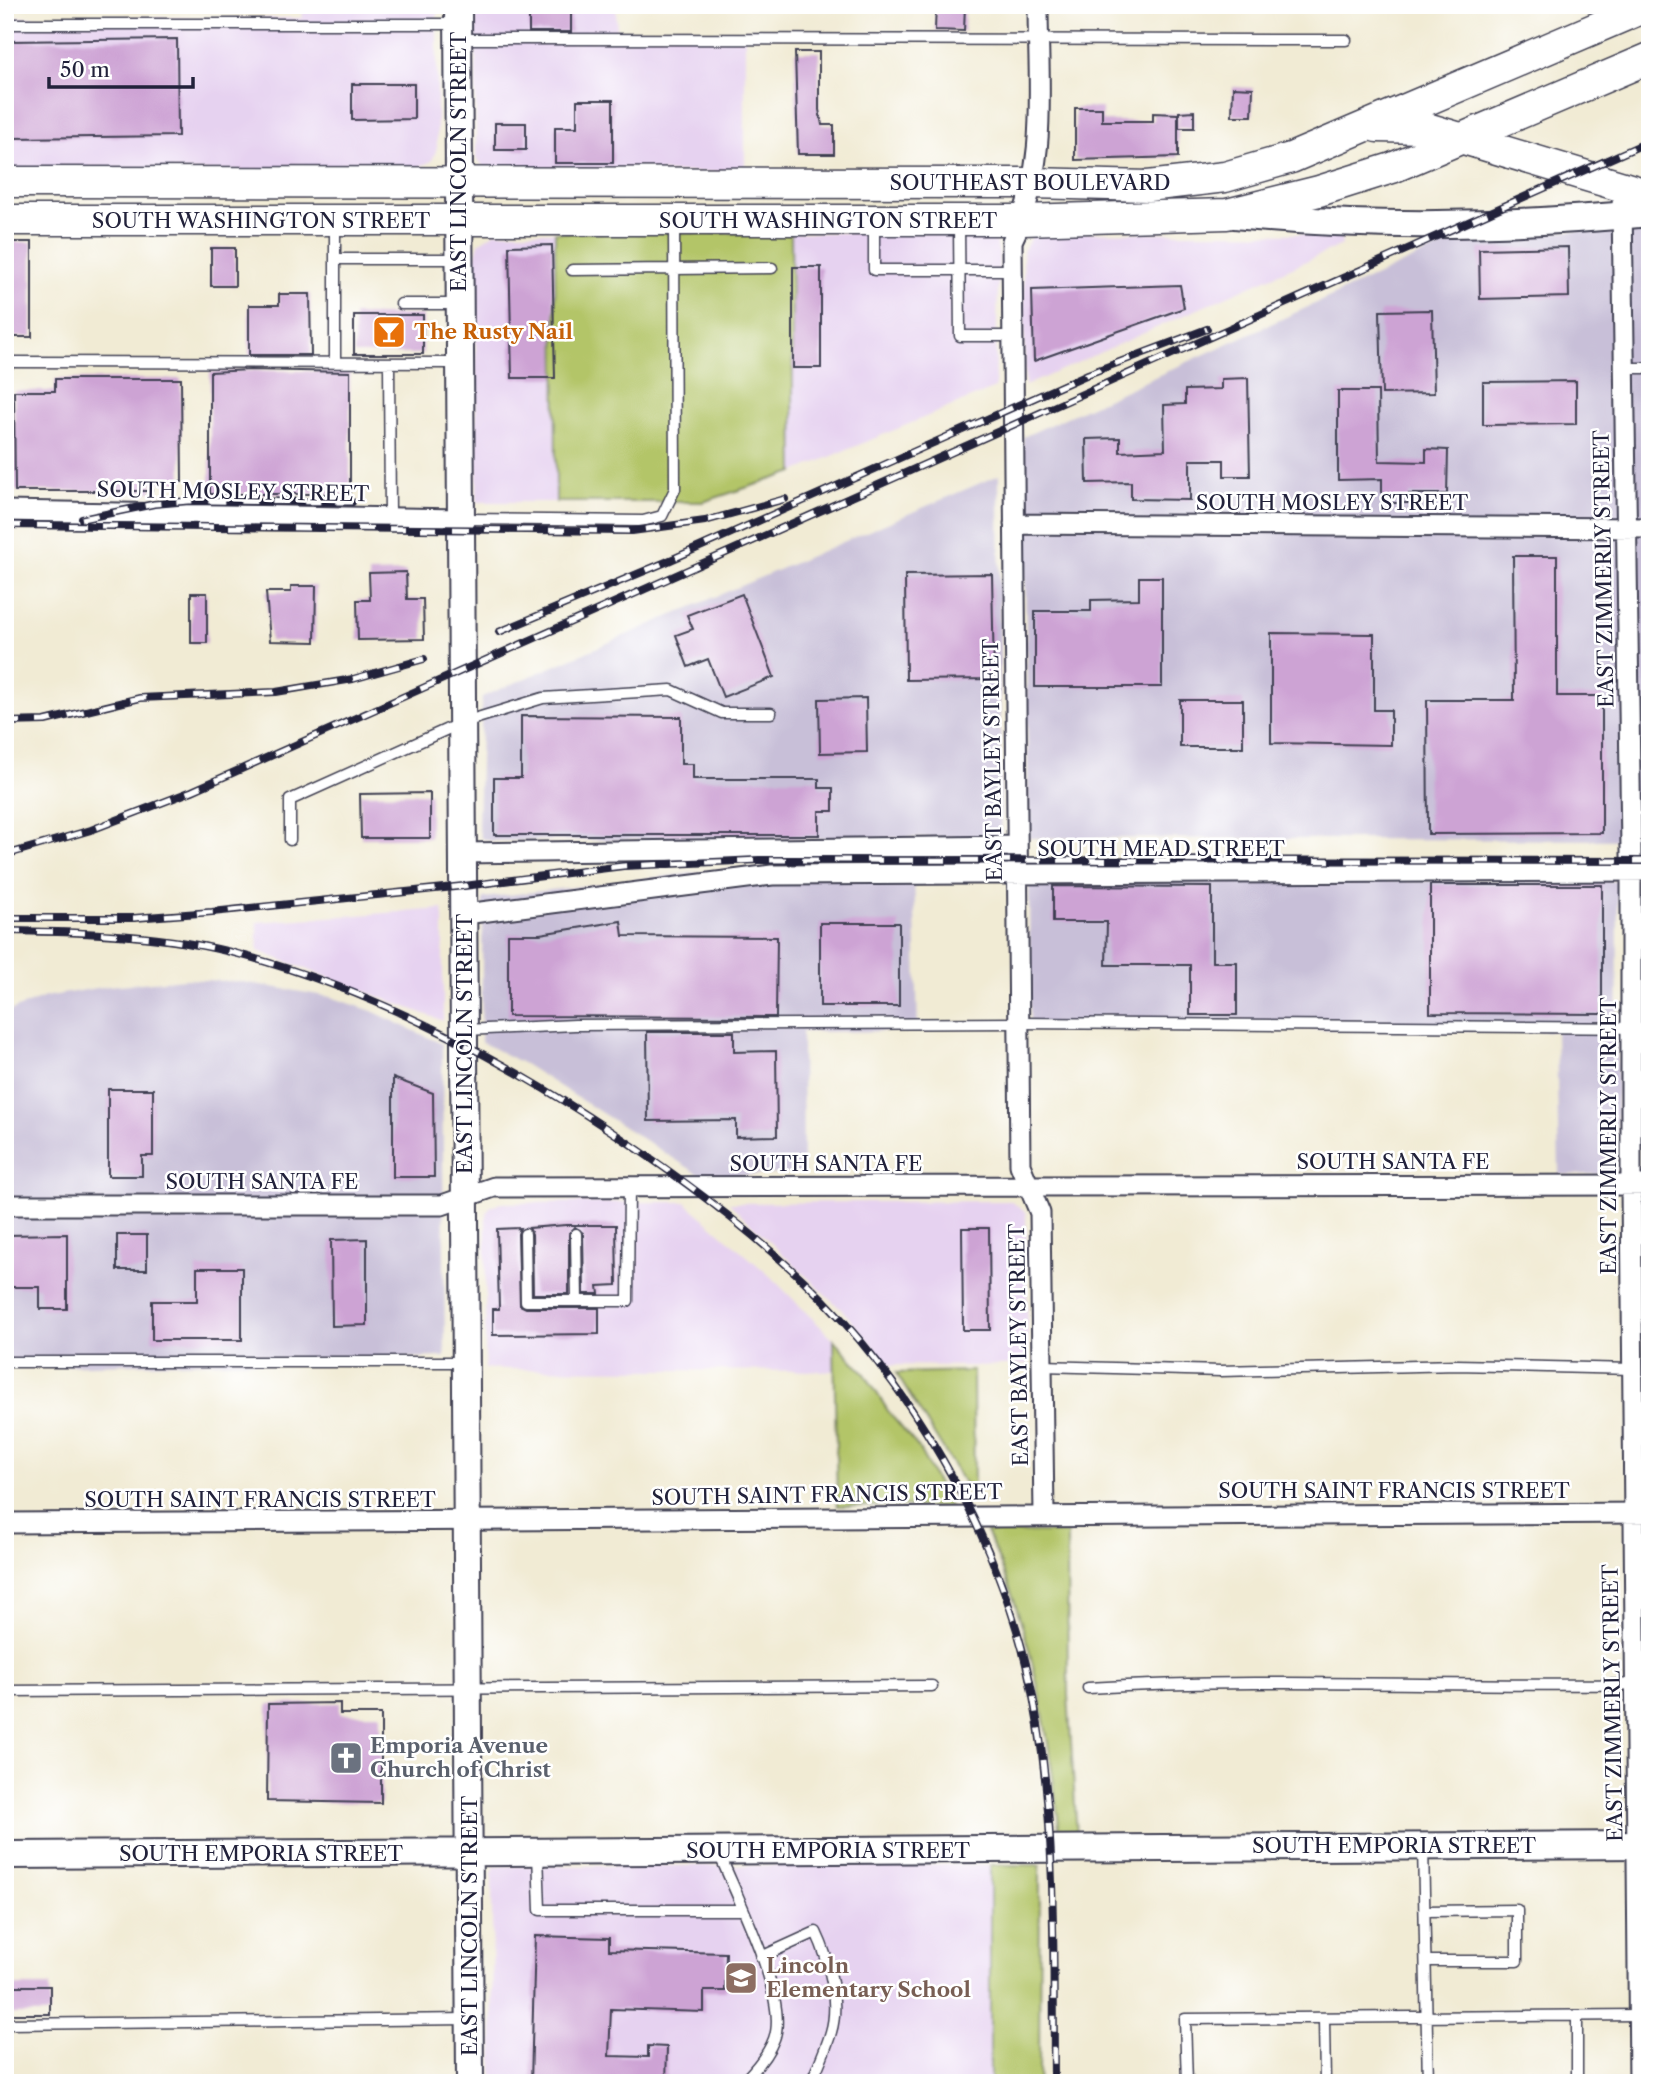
<svg xmlns="http://www.w3.org/2000/svg" width="1655" height="2088" font-family="'Libre Caslon Text',serif">
<style>
.built{fill:#e6d2f0}
.industrial{fill:#c8bfd8}
.green{fill:#b3c568;stroke:#6a7452;stroke-width:2}
.building{fill:#cda3d4}
.lines{fill:none;stroke-linecap:round;stroke-linejoin:round}
.lane-casing{stroke:#414052;stroke-width:13}
.street-casing{stroke:#414052;stroke-width:23}
.secondary-casing{stroke:#414052;stroke-width:30}
.primary-casing{stroke:#414052;stroke-width:33}
.lane{stroke:#fff;stroke-width:10}
.street{stroke:#fff;stroke-width:19}
.secondary{stroke:#fff;stroke-width:26}
.primary{stroke:#fff;stroke-width:30}
.rail-casing{stroke:#22223b;stroke-width:8}
.rail{stroke:#fff;stroke-width:5;stroke-dasharray:16;stroke-linecap:butt}
.labels{text-anchor:middle;stroke-width:5;stroke-linejoin:round;paint-order:stroke}
.street-label{font-size:21px;fill:#22223b;stroke:#fff}
.food-label{font-size:21px;font-weight:bold;fill:#c56008;stroke:#fff;text-anchor:start}
.worship-label{font-size:21px;font-weight:bold;fill:#5b616d;stroke:#fff;text-anchor:start}
.education-label{font-size:21px;font-weight:bold;fill:#785e54;stroke:#fff;text-anchor:start}
</style>
<rect width="100%" height="100%" fill="#fff"/>
<filter id="ink" filterUnits="userSpaceOnUse"><feTurbulence type="fractalNoise" baseFrequency=".0143" numOctaves="2"/><feDisplacementMap in="SourceGraphic" scale="14" xChannelSelector="R" yChannelSelector="G"/><feConvolveMatrix kernelMatrix="1 2 1 2 8 2 1 2 1" color-interpolation-filters="sRGB"/></filter>
<filter id="wash" filterUnits="userSpaceOnUse"><feTurbulence type="fractalNoise" baseFrequency=".00686" numOctaves="4" result="noise"/><feDisplacementMap in="SourceGraphic" scale="28" xChannelSelector="R" yChannelSelector="G"/><feGaussianBlur stdDeviation="1.57" result="paint"/><feColorMatrix in="noise" values="0 0 0 0 0 0 0 0 0 0 0 0 0 0 0 0 0 1.4 0 .05"/><feComposite in="paint" operator="in"/></filter>
<g filter="url(#wash)">
<rect width="100%" height="100%" fill="#f1ebd4"/>
<path class="built" d="M303,5H437V148L432,161L409,171L5,172V17L302,18Z
M476,5H616L617,34L745,33V172L499,173L484,167L476,158Z
M495,232H555L556,502H477L475,257L479,243Z
M976,232L989,236L996,243L999,254L995,388L794,472L791,233Z
M1043,232L1341,234L1342,245L1025,386L1023,251L1032,236Z
M443,909V1021L258,951L257,922Z
M1011,1201L1026,1213L1028,1364L973,1366L890,1365L845,1313L729,1203Z
M685,1202L770,1276L834,1340V1371L485,1369L486,1214L490,1207L499,1203Z
M990,1865V2083H493L492,1874L495,1866Z"/>
<path class="industrial" d="M1650,226V840L1029,838L1023,437L1459,238Z
M999,475L1001,834L992,837L490,841L481,838L478,826L482,697Z
M914,868L918,1031L802,1032L803,1173L703,1177L524,1064L481,1042L483,898L727,869Z
M1029,881H1618L1617,1171L1610,1174L1559,1175L1556,1031L1030,1027Z
M1647,882H1650V1034H1644Z
M185,979L242,982L331,997L372,1011L442,1044L445,1357L5,1367V1013L45,997L109,986Z"/>
<path class="green" d="M555,232L791,233L794,472L703,502H556Z
M834,1340L865,1374L890,1414L918,1447L950,1507L837,1506Z
M973,1371L974,1499L896,1373Z
M986,1532L1067,1533L1068,1695L1077,1836L1060,1835C1048,1728 1034,1631 986,1532Z
M990,1865H1040L1039,2083H990Z"/>
<g id="blocks">
<path class="building" d="M529,5H571V32H529Z
M936,5H965L964,31L935,30Z
M177,39L178,136L11,138L9,41Z
M795,52H819V110L822,125H834V154H798Z
M352,84H414V119L352,120Z
M1233,87L1253,88L1252,116H1232Z
M577,100H613V163H555V127H577Z
M1075,108H1102V121H1153V113L1178,114V157L1075,160Z
M1194,111V128H1179V112Z
M495,123H526V150H495Z
M5,242H32V337H5Z
M552,245L555,378H512L509,246Z
M1568,247L1569,297L1480,299L1479,249Z
M211,248H235V286H211Z
M793,267H821V368H793Z
M1180,285L1184,308L1034,361L1032,290Z
M279,294H310L311,355H249V305H279Z
M1432,310L1434,393L1382,394L1380,311Z
M354,315H423V354H354Z
M250,370L350,372V494H210V372Z
M1248,378L1250,476H1224V460H1190V500L1131,499V482L1087,483L1086,439L1120,438V452L1165,450L1164,405L1185,404V390L1221,389V379Z
M55,379H181L182,482H152V491H15L14,391H55Z
M1576,381V424L1483,425V382Z
M1338,391H1378L1379,461L1426,462V449L1448,450L1447,494H1409V503H1382V479L1338,480Z
M1513,556H1557V696H1602V833L1428,834L1427,700H1514Z
M406,572L407,599H423L424,639L358,640L357,600H370L369,573Z
M992,574L994,679L906,680L905,575Z
M1139,577H1162V687H1035V611H1091V600L1139,599Z
M291,586H316L315,642L270,641L266,592H291Z
M191,593H207V643H191Z
M742,594L774,677L723,697L708,659L688,667L676,635L693,629L687,615Z
M1271,633L1374,634V710H1391V745L1271,743Z
M866,698L867,752L820,753L819,699Z
M1180,700H1243V747H1180Z
M521,716L681,717V764H693V779H819V788H833V811H819V835H494V778H521Z
M430,793V838H361L360,794Z
M1430,885H1602V1014L1430,1013Z
M1053,886L1212,887V962H1237V1015H1190V965H1106L1107,922H1053Z
M621,921L623,936L777,937L776,1017L508,1016V934H540Z
M820,923H899V1006H820Z
M647,1032H734V1052L776,1051L777,1136L736,1137V1120L648,1121Z
M393,1078L433,1093L434,1177H393Z
M108,1089H153V1156H142V1176H108Z
M566,1225H616L617,1285L598,1286L599,1294H584L583,1233L575,1227L569,1234V1294H533L532,1234L529,1228Z
M520,1228L518,1234L520,1305L526,1308H599V1334L493,1335V1309H499L497,1229Z
M962,1228H989L990,1330H963Z
M67,1234V1309H40V1287H5V1235Z
M117,1235H147V1270H117Z
M367,1239V1325L332,1326L331,1240Z
M197,1268H242V1340H152V1301H197Z
M340,1703V1714H381V1803L267,1801L268,1704Z
M535,1936L609,1938V1950L726,1953L725,1991H704V2012L611,2009L609,2056L648,2057V2046L667,2047L666,2083H531Z
M10,1986H50V2014H10Z"/>
</g>
</g>
<g filter="url(#ink)">
<use href="#blocks" fill-opacity="0" stroke="#414052" stroke-width="2"/>
<g class="lines">
<defs>
<path id="lane" d="M5,24H458
M458,39L1346,40
M959,224L960,336H1012
M335,225V259
M874,225V270H1012
M572,270L772,268
M401,304H459
M5,362L459,363
M335,362V259H459
M389,363L390,518
M1624,368H1650
M464,519L643,521L662,516L675,489L674,222
M290,840V800L461,723L543,698L671,690L722,713H771
M466,1030L575,1025L1019,1023L1650,1028
M525,1234L526,1301H628L629,1186
M576,1234L577,1301
M5,1362H466
M1042,1366L1221,1371L1457,1365L1633,1369
M1088,1688C1275,1677 1462,1688 1650,1684
M5,1691L932,1686
M1423,1846L1428,2083
M538,1853L540,1910H742
M719,1853C735,1893 790,2000 774,2039C768,2055 754,2071 742,2083
M1425,1911L1517,1910V1961H1426
M761,1957L816,1932C829,1959 840,2002 831,2032C826,2049 818,2066 811,2083
M1324,2019L1325,2083
M5,2024L470,2019
M1187,2083L1185,2019L1639,2015
M1577,2083V2017"/>
<path id="street" d="M1038,5C1038,85 1049,167 1012,241L1020,1165L1040,1213L1044,1515
M1622,204L1631,849V1185L1639,2083
M5,511L460,519
M1014,524L1650,528
M462,853L1017,846
M465,914L772,875L1650,871
M5,1205H442L494,1187L1650,1185
M5,1523L1650,1513"/>
<path id="secondary" d="M458,5L470,2083
M1235,215C1373,229 1512,226 1650,213
M5,1855L1650,1845"/>
<path id="primary" d="M1377,127L1427,128L1650,195
M5,182L1032,183L1148,186L1225,177L1291,158L1650,5
M5,220H1022L1227,214L1319,191L1392,168L1650,58"/>
</defs>
<use href="#lane" class="lane-casing"/>
<use href="#street" class="street-casing"/>
<use href="#secondary" class="secondary-casing"/>
<use href="#primary" class="primary-casing"/>
<use href="#lane" class="lane"/>
<use href="#street" class="street"/>
<use href="#secondary" class="secondary"/>
<use href="#primary" class="primary"/>
<defs>
<path id="rail" d="M82,519L154,504L189,501L352,502
M5,525L632,531L705,521L785,499
M499,632L666,562L1088,374L1207,329
M5,722L45,721L140,698L276,692L353,679L424,659
M5,855L91,830L192,791L1650,141
M5,918H134L212,912L464,886L623,866L759,860L1650,861
M5,931C85,932 165,934 242,955C364,988 481,1048 586,1115C664,1165 737,1218 804,1281C909,1380 994,1529 1027,1668C1058,1803 1053,1945 1054,2083"/>
</defs>
<use href="#rail" class="rail-casing"/>
<use href="#rail" class="rail"/>
</g>
</g>
<defs>
<symbol id="bar-square" viewBox="-11 -11 22 22"><rect x="-9" y="-9" width="18" height="18" rx="4" fill="#e8710a" stroke="#fff"/><path d="M-6-5H6L.8 .8V4.5H3.5V6h-7V4.5H-.8V.8Z" fill="#fff"/></symbol>
<symbol id="church-square" viewBox="-11 -11 22 22"><rect x="-9" y="-9" width="18" height="18" rx="4" fill="#6b7280" stroke="#fff"/><path d="M-1.2-6h2.4v3.5h3.3v2.4h-3.3V6h-2.4V-.1h-3.3v-2.4h3.3Z" fill="#fff"/></symbol>
<symbol id="school-square" viewBox="-11 -11 22 22"><rect x="-9" y="-9" width="18" height="18" rx="4" fill="#8d6e63" stroke="#fff"/><path d="M0-5L7-2L0 1L-7-2ZM-4 1L0 2.5L4 1V4Q0 6-4 4Z" fill="#fff"/></symbol>
</defs>
<g fill-rule="evenodd">
<use href="#bar-square" x="370" y="313" width="38" height="38"/>
<use href="#church-square" x="327" y="1739" width="38" height="38"/>
<use href="#school-square" x="722" y="1959" width="38" height="38"/>
</g>
<g class="labels">
<g class="street-label">
<text transform="translate(459 162) rotate(-90)" y="7">EAST LINCOLN STREET</text>
<text x="1030" y="190">SOUTHEAST BOULEVARD</text>
<text x="261" y="228">SOUTH WASHINGTON STREET</text>
<text x="828" y="228">SOUTH WASHINGTON STREET</text>
<text transform="translate(233 492) rotate(1)" y="7">SOUTH MOSLEY STREET</text>
<text x="1332" y="510">SOUTH MOSLEY STREET</text>
<text transform="translate(1604 569) rotate(-91)" y="7">EAST ZIMMERLY STREET</text>
<text transform="translate(993 760) rotate(-91)" y="7">EAST BAYLEY STREET</text>
<text x="1161" y="856">SOUTH MEAD STREET</text>
<text transform="translate(465 1044) rotate(-90)" y="7">EAST LINCOLN STREET</text>
<text transform="translate(1609 1136) rotate(-90)" y="7">EAST ZIMMERLY STREET</text>
<text x="1393" y="1169">SOUTH SANTA FE</text>
<text x="826" y="1171">SOUTH SANTA FE</text>
<text x="262" y="1189">SOUTH SANTA FE</text>
<text transform="translate(1019 1345) rotate(-91)" y="7">EAST BAYLEY STREET</text>
<text x="1394" y="1498">SOUTH SAINT FRANCIS STREET</text>
<text transform="translate(827 1495) rotate(-1)" y="7">SOUTH SAINT FRANCIS STREET</text>
<text x="260" y="1507">SOUTH SAINT FRANCIS STREET</text>
<text transform="translate(1613 1703) rotate(-91)" y="7">EAST ZIMMERLY STREET</text>
<text x="1394" y="1853">SOUTH EMPORIA STREET</text>
<text x="828" y="1858">SOUTH EMPORIA STREET</text>
<text x="261" y="1861">SOUTH EMPORIA STREET</text>
<text transform="translate(470 1926) rotate(-90)" y="7">EAST LINCOLN STREET</text>
</g>
<g class="food-label">
<text x="414" y="339">The Rusty Nail</text>
</g>
<g class="worship-label">
<text x="370" y="1753">Emporia Avenue<tspan x="370" dy="24">Church of Christ</tspan></text>
</g>
<g class="education-label">
<text x="766" y="1973">Lincoln<tspan x="766" dy="24">Elementary School</tspan></text>
</g>
</g>
<rect width="1655" height="2088" fill="none" stroke="#fff" stroke-width="28"/>
<path d="M49 77v10h144v-10" fill="none" stroke="#22223b" stroke-width="3.5"/>
<text x="60" y="77" font-size="21" fill="#22223b" stroke="#ffffff" stroke-width="5" paint-order="stroke">50 m</text>
</svg>
